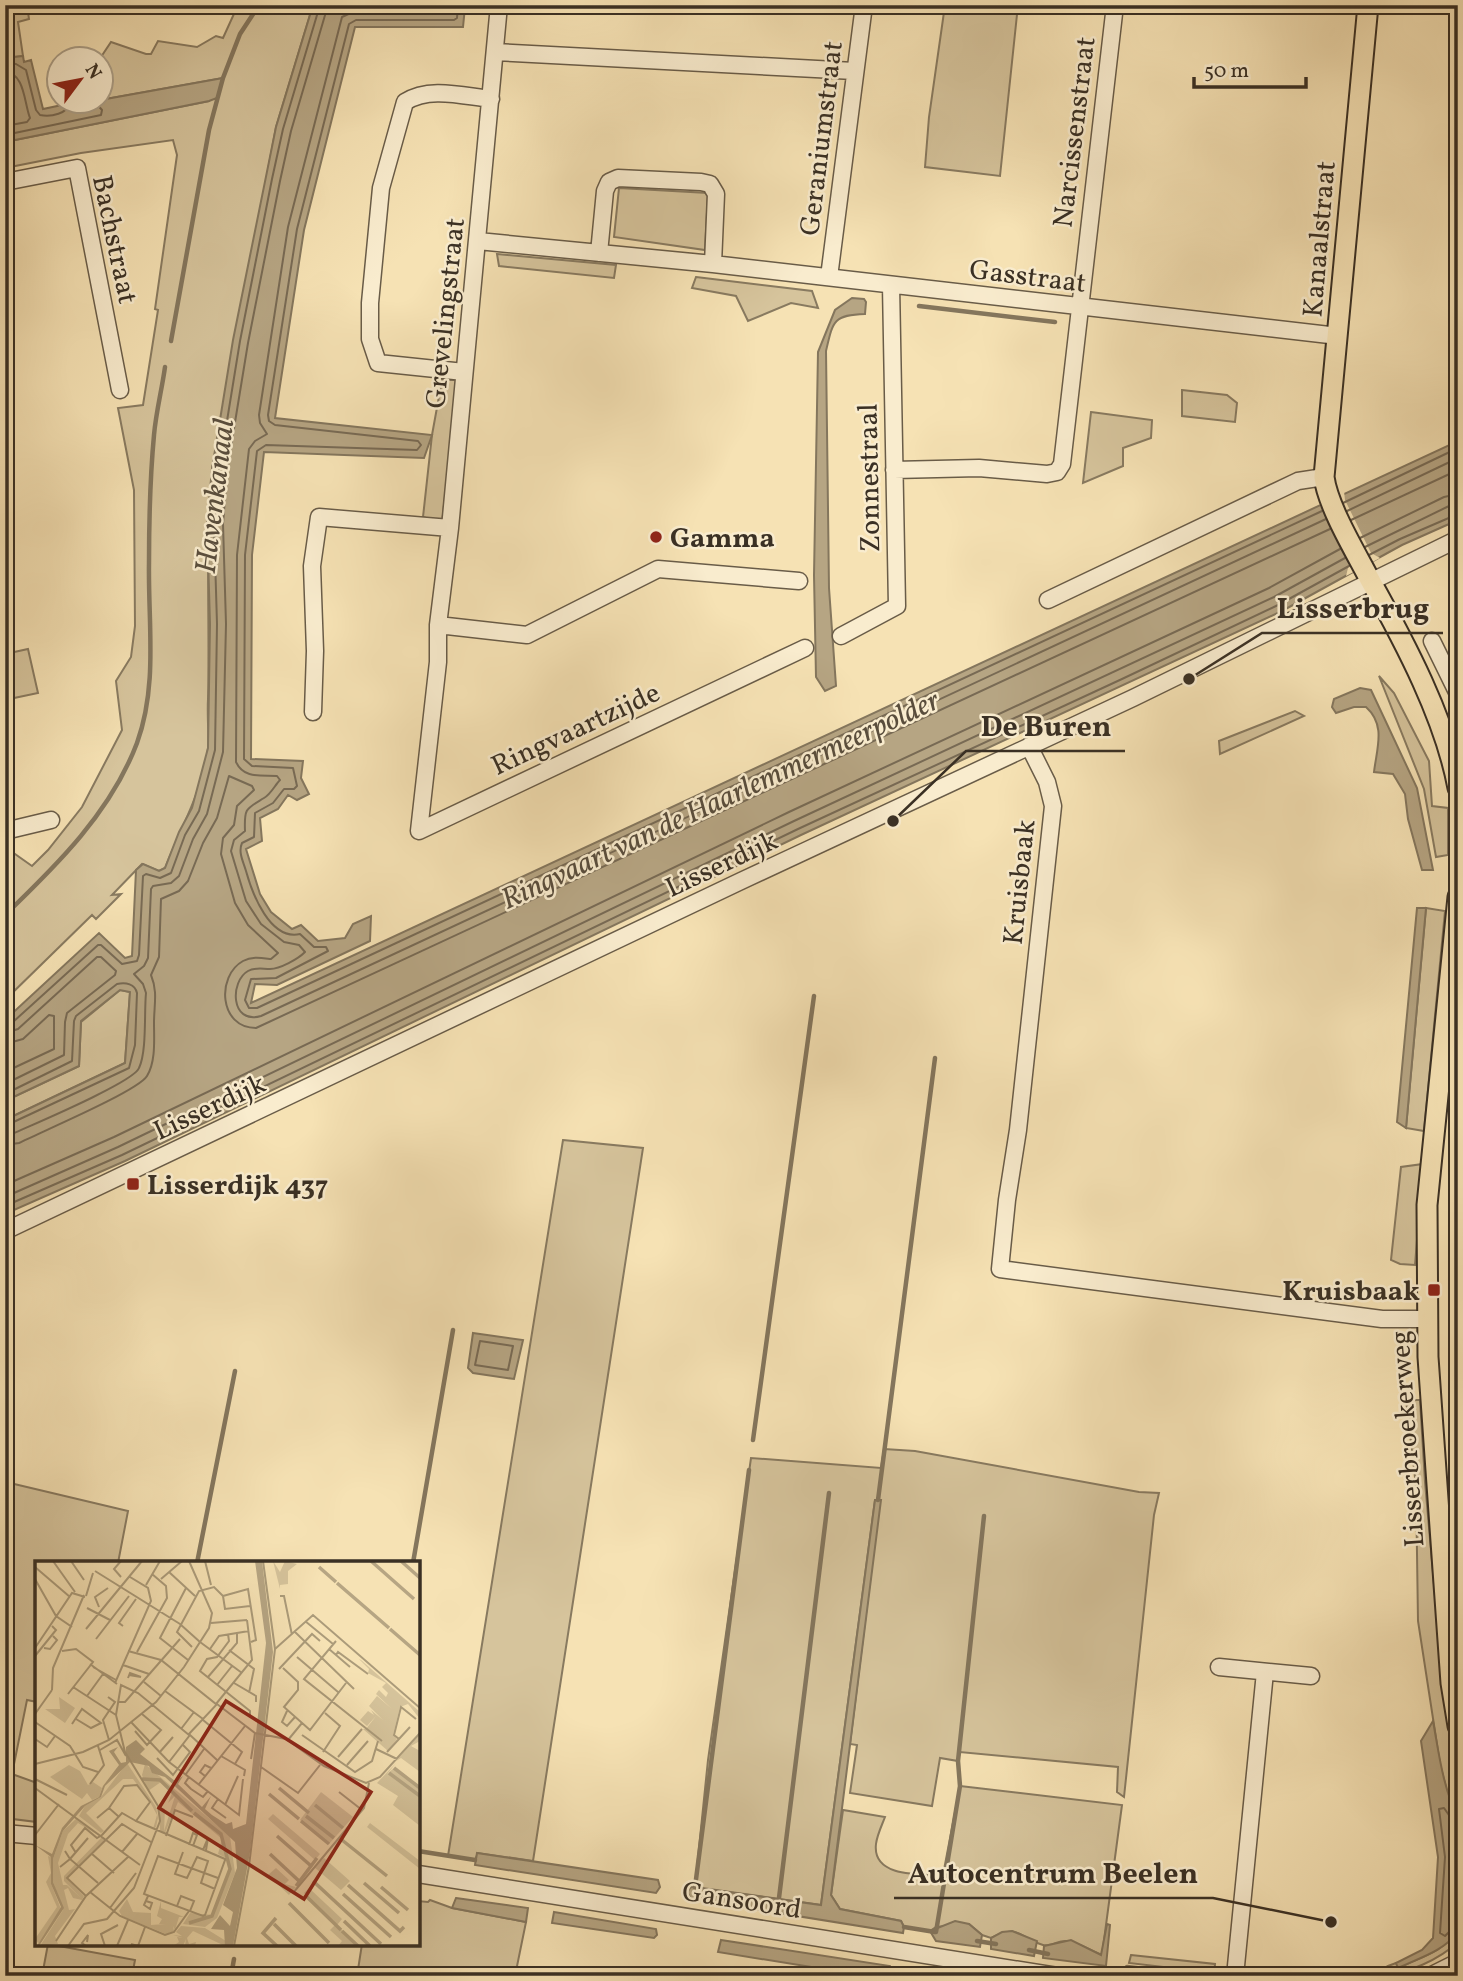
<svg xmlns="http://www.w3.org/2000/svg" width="1463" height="1981" font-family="Vollkorn,serif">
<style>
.green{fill:#d6c49c;stroke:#887a60;stroke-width:2}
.water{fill:#b6a583;stroke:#84765d;stroke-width:2}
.pier{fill:#f6e2b4}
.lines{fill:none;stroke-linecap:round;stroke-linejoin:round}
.shore{stroke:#786a54;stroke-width:2}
.stream{stroke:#84765d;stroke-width:4.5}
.minor-casing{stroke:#695c48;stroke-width:19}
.major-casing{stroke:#3a3024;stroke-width:23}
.minor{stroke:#f9ecce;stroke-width:16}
.major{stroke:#f6e2b4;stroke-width:19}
.poi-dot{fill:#8f2418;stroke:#f9ecce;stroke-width:2.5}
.labels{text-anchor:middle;stroke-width:5;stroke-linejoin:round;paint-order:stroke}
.street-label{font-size:28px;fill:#3a3024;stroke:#f9ecce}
.poi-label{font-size:28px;font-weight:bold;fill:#3a3024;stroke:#f9ecce;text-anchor:start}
.water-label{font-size:30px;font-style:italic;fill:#594d3c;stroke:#f9ecce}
.inset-river{fill:none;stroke:#b6a583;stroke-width:3.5}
.inset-road{fill:none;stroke:#ab9b7a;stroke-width:2}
.view{fill:#8f2418;fill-opacity:0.15;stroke:#8f2418;stroke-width:3.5}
.inset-edge{fill:none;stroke:#3a3024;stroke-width:3.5}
.leader{fill:none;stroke:#3a3024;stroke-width:2.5}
.callout-dot{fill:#3a3024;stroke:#f9ecce;stroke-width:2.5}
.callout-label{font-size:30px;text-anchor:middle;font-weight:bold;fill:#3a3024;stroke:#f9ecce;stroke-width:5;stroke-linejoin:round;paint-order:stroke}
</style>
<rect width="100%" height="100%" fill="#f6e2b4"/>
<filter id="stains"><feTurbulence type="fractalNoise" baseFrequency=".00286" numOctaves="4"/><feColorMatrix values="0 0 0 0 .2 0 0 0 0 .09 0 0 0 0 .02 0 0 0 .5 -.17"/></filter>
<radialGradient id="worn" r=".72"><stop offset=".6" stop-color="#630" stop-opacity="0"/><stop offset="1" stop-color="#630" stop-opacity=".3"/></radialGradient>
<path class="green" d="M9,5H27L29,19L18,22L23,56L5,58V10Z
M238,5H313L276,127L212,469C205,546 210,622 208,699C207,715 209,732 208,748C203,791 180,829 165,868L159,871L142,864L112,895L121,894L96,919L92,915L5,1000V847L32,866L48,850L82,807L122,730L116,681L131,657L135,626L134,490L118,408L143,405L158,310L155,309L177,155L173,140L81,153L5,168V142L209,101L222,78L106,99L101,57L111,42L146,54H151L158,41L197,47L216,36L223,38Z
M945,5H1018L1000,176L925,167L929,117Z
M619,188L708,193L705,250L614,237Z
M497,254L616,265L614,278L499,266Z
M696,277L812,291L818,308L791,303L748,321L736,296L692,288Z
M442,380H458L442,523L423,517L432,435Z
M1182,390L1227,395L1237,403L1235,422L1182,416Z
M1091,412L1152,420L1151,438L1123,448V466L1083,483Z
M28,649L38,693L14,698L5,654Z
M1379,676L1394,693L1429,761L1432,806L1448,808V855L1436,857L1424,789Z
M1295,711L1304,716L1220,754L1219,741Z
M1426,908L1445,911L1424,1131L1406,1128Z
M120,990L130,992L125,1063L5,1120V1101L79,1066L81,1022Z
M563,1140L643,1148L533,1861L478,1853L475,1860L448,1856Z
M1423,1164L1415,1265L1400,1264L1391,1260L1401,1167Z
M1406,1400H1420L1425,1482L1443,1687L1458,1764V1818L1450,1803L1440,1764L1418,1621L1416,1486Z
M884,1449L915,1451L1139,1492L1159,1493L1154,1515L1124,1797L1117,1792L1118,1767L960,1752L958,1761L940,1758L932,1806L850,1793L857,1745L850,1744L880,1500H875L821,1905L695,1887L708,1760L751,1458L881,1468Z
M10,1483L128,1511L118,1563H37V1702L27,1700L12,1774L37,1783V1822L5,1818V1507Z
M960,1786L1122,1805L1102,1955C1089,1950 1079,1942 1065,1941C1058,1941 1049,1947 1043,1945C1018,1938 1021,1923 991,1938L982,1935L969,1924L936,1927L930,1931L904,1927L901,1921L840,1909L831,1895L843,1810L885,1817C882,1825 877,1835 876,1844C872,1878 921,1874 943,1875Z
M430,1900L452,1908L526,1922L515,1976H357L362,1944H418V1901L428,1902Z
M1458,1932V1942C1444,1955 1402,1981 1388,1966L1396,1963L1399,1968C1421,1957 1442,1952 1458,1932Z
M48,1944L135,1960L132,1976H42Z
M1131,1955L1215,1964L1214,1976H1197V1971L1129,1963Z"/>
<path class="water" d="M313,5L465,7L463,27H355L304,230L275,418L432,435L424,458L264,452L252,555L251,759L303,761L301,778L309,794L297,800L288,795L278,809L260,818L262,841L246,849L260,894L271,912L292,929L301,925L318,941L345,938L353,924L371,916L370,941L277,985L255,984L251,1003L1458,441V520L1402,545L1282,611L801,835L125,1161L5,1214V1120L125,1063L130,992L120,990L81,1021L79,1066L5,1101V1020L99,933L125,958L132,956L136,870L143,864L159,871L165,868L179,832L192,808L208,748L210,624L207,523L212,469L233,340L276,127Z
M23,56L24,62L31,60L43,109L76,102H104L106,99L223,78L217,98L209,101L5,142V58Z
M852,298L864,299L866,302L865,314C833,315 833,321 826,351L829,588L836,686L825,691L816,677L814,575L818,352L835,310Z
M1360,688L1371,690L1417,788L1433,870H1422L1408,819L1405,794L1393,774L1374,772C1377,747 1386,725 1366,707H1354L1336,713L1332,707L1334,699Z
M1417,908H1426L1406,1128L1397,1122Z
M473,1333L523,1340L514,1379L473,1373L468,1368Z
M875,1500H881L831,1895L840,1909L901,1921L904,1927L903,1933L691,1899L687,1892L691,1887L821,1905Z
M1433,1721C1439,1754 1443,1788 1458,1818V1932C1442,1952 1421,1957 1398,1968L1396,1963L1422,1950L1433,1938L1438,1857L1421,1741Z
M477,1853L658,1880L660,1887L656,1893L475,1865Z
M456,1898L528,1908L526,1922L452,1908Z
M554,1912L656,1929L657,1935L654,1938L552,1923Z
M955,1921L969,1924L982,1935L980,1947L936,1941L930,1931Z
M1107,1924L1110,1925L1106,1966L1043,1958L1044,1946L1071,1940L1101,1955Z
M1012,1931L1037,1941L1034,1956L991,1949V1938L1002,1932Z
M721,1940L890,1966L891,1976H867L718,1952Z"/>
<path class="pier" d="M1344,491L1345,500L1371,553L1380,558L1346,576L1349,564L1318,501Z"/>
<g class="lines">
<path class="shore" d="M449,5L446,12L355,11L342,17L288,227L259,415L260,423L267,434L255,441L249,449L237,555L236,762C244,779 261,775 277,776L280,780C275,785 271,794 264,798C246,809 244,808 245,831L234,840L231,851L246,901L261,924L284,942L299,945L305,952C298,959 280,969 270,969C262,969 255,967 248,971C230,981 230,1025 261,1016L1326,519
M458,5L457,18L454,20H356L349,24L297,229L268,415L269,421L275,425L418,441L421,445L417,450L266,445L257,451L245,555L244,759L252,766L293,768L297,786L294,789H284L273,803L255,813L254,837L242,843C238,852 243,861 246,871C252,893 270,941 300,934L314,947H326L328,951L276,978L251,979L245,1000L249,1008H257L1322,511
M5,63L16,64L26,70L36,110L40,115C51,117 68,114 70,102
M5,72C25,73 24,103 30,118L27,122L5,126
M5,135L101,115L102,110L95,102
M1343,503L1458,448
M1347,511L1458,458
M1351,520L1458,470
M1360,538L1444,497L1458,494
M1365,547L1449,506L1458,505
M1369,555L1400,539L1458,514
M5,1024L13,1022L98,945H101L122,964L137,961L139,955L143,876L146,874L160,878L171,873L185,835L199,811L215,750L217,624L214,524L219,470L240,341L272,179L283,129L320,5
M5,1033L18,1029L97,957H101L116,971L115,975L67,1013L65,1022L64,1055L5,1084
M5,1044L23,1039L49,1015L54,1016V1049L5,1072
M5,1094L72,1061L74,1021L76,1016L117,984C126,982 135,984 137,993L135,1045L129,1068L5,1126
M5,1135L14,1133C34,1124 134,1082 139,1068C147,1051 144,1013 146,993L143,984L134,974L144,966L148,958L151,889L153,886L171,883L179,876L193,839L207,814L223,752L226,624L223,524L227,471L248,343L280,181L291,131L328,5
M5,1145L19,1143C41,1132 138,1091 147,1076C156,1061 154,1039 154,1023C154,1005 158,992 151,975L159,957L161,899L179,891L188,881L203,843L217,818L229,776L252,786L254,790L237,806L234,825L223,838L221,854L235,903L248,925L278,953L271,959C262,958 252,956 243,961C216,976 219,1028 256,1028L1330,529
M5,1185L114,1137L789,812L1269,588L1340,549
M5,1197L118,1147L794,821L1274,597L1345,558
M5,1206L122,1155L798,829L1122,679L1278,605L1349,566
M480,1341L513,1346L508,1370L475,1365Z
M1458,1819L1451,1818L1444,1808L1439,1809L1445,1857L1440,1933L1445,1936L1452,1929L1458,1928
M1458,1828L1453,1829L1451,1831L1454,1857L1450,1916L1452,1919L1458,1920"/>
<path class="stream" d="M919,306L1055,322
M171,341L209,130L223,78L240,34L259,5
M5,915C57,865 111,812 137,743C158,685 148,624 149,563C149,521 150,478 154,435C156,412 162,389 165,367
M753,1440L814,996
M878,1500L935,1058
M197,1563L235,1371
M413,1563L453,1330
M418,1851L475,1860
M695,1887L749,1470
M779,1898L829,1493
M904,1927L935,1932
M936,1932L960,1786L958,1761L984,1516
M977,1941L996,1944
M1029,1950L1048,1954
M1127,1967L1197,1975
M42,1976L43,1971
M231,1976L234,1959"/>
<defs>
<path id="minor" d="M499,5L450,528L438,625V662L419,831L805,648
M495,52L854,71
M5,182L77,168L120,390
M478,241L713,264L1338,336
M599,253L605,191L609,182L618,178L701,182L710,184L716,194L713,264
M829,277L864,5
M464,372L378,363L370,339V303L381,188L405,102C429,86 463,96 491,99
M894,470L979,468L1047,474L1057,472L1062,464L1115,5
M1048,600L1298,481L1324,477
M438,625L527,635L658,569L799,581
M841,636L897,606L891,285
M1432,641L1458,694
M5,690V693
M313,712L315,651L312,566L319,517L450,528
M1029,746L1047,782L1053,806L1018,1130L1007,1200L1000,1269L1382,1319H1427
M5,831L51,820
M5,1231L741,881L1133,698L1458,539
M1219,1667L1311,1676
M5,1833L37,1836
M418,1874L1057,1976
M1235,1976L1265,1672
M1430,1976L1458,1962"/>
<path id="major" d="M1368,5L1324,477C1328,507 1356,553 1370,580C1405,643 1445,718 1458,788
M1458,897L1427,1205L1428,1357L1451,1683L1458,1726"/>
</defs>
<use href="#minor" class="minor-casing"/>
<use href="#major" class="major-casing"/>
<use href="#minor" class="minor"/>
<use href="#major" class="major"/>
</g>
<g class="poi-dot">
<circle cx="656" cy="537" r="7"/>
<rect x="126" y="1177" width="14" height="14" rx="3.5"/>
<rect x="1427" y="1283" width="14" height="14" rx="3.5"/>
</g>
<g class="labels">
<g class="street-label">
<text transform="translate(1073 132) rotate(-83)" y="10">Narcissenstraat</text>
<text transform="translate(820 138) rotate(-83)" y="10">Geraniumstraat</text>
<text transform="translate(116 239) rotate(78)" y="10">Bachstraat</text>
<text transform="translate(1318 239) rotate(-85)" y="10">Kanaalstraat</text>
<text transform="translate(1028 275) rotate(7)" y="10">Gasstraat</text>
<text transform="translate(444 313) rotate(-84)" y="10">Grevelingstraat</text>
<text transform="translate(868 478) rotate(-91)" y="10">Zonnestraal</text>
<text transform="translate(575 728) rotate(-25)" y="10">Ringvaartzijde</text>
<text transform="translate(721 863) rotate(-25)" y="10">Lisserdijk</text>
<text transform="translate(1018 882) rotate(-84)" y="10">Kruisbaak</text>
<text transform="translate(209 1106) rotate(-25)" y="10">Lisserdijk</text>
<text transform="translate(1406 1439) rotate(-94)" y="10">Lisserbroekerweg</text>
<text transform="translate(742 1899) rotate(9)" y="10">Gansoord</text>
</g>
<g class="poi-label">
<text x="670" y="547">Gamma</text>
<text x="147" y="1194">Lisserdijk 437</text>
<text x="1420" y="1300" text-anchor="end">Kruisbaak</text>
</g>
<g class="water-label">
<text transform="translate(214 496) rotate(-83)" y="10">Havenkanaal</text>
<text transform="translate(720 799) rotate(-25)" y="10">Ringvaart van de Haarlemmermeerpolder</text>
</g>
</g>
<g transform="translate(35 1561)">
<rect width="385" height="385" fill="#f6e2b4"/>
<path d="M238,0L245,11L250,0L262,3L253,10V23L245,24V28ZM324,98L326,99L385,151V158L373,143L365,146L358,174L362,178L353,190L328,168H331L341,155L332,165L325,159L333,150L339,154L336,149L348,159L334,145L342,135L357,148L341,133L344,129L351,136L353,132L347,126L351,122L333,112L334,108ZM24,136L40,147L30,162L10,148H25ZM385,173V180L376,185L385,190V211L366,197L361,200ZM92,202L121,246L123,257L121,266L118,268L122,254L115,241L98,218H88L51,252L69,270L66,272L44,255L50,245L66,236ZM361,202L352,213L359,207L385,227V265L358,244L363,235L342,222ZM110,203L195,275L200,312L182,357L170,366L148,363L155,352L178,354L195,309L191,297L183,293L187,278L143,241L130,272L125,269L124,245L130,248L129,270L140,235L133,242L137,232L126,221L113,230L107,214ZM34,204L45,210L53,224L58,221L67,227L64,236L57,239L52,232L47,238L15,216ZM286,231L318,256L294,283L265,259ZM238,253L285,293L280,299L233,258ZM42,257L63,274L43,262L33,273L23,302L28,324H32L46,337L29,320V315L67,276L71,279L31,317L49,335L47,339L38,337L33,327L29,329L34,349L40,348L20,375L23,383L5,385L28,349L18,321V298L28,270ZM335,262L385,300V308L332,266ZM13,295L16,296V323L26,348L4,383L0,378L22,346L11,321L16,312ZM289,297L315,320L306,329L279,306ZM241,307L254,319L250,323L261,326L254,334L233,314ZM274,327L307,358L302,364L323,385H303L307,380L295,369L301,363L269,332ZM92,338L98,351L116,352V364L131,363H124L127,358L122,355L126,340V347L149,356H144L140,369L138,365L139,370L131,373L87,355L84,350ZM146,365L170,367L191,380L190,385L158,370L152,377L154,383L161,381L160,385H150L151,378L148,385H138L144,381L142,376L148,377L138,374L147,375L141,371Z" fill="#d6c49c"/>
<path d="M220,0H227L238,91L215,291L198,385H190L189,369L176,368L185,354L195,365L198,351L188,344L202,307L200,281L130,216L117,212L114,205L95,201L70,225L66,236L50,245L28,270L18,298V321L29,347L4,385H2L26,346L16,323V296L0,284L17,293L27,267L46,245L64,236L68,225L84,204L74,190L83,186L79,191L86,202L91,201V186L101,179L110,188L105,193L140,220L148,215L143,223L167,246L176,235L170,248L177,254L191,263L197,261L198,268L211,263L231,82Z" fill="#b6a583"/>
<path class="inset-river" d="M336,0L379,38M366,0L385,17M284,6L301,21M302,22L354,67M355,68L385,94M359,207L385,227M354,212L385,235M107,218L125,219L157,250M244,227L274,252M234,233L264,258M280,244L308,267M271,255L299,277M266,260L294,283M242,275L275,304M307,279L352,315M235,293L264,320M278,320L346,383M329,322L364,352M313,324L365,370L369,366M261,325L282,297M346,326L373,349M308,333L356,376M270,334L306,369M254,342L294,382M241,357L228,372L242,385M309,360L335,385M154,362L177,355L195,308L186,273L159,252M239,363L261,385M307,370L323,385"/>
<path class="inset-road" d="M18,0L40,31M36,0L49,19M170,0L176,24M0,6L35,36M60,10L145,63L165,81M134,11L160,35M86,16L79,8L86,0M0,18L21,55L37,66M126,18L147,0M111,24L125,0M151,27L125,77L153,99M51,35L58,12M188,35L213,28L221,79L216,81M245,35H249L257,74M64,46L60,36L73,27M52,47L75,59M270,60L298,83M176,62L212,59M88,65L84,62L101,38M51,68L107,0M260,71L319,128M193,73L194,80L182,96L172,98L165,110L215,150V155M61,78L94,35M301,80L269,118L347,180M165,81L207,112M157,86L142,71L164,30L179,26L188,35L190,48L215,45M0,87L37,32L50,36M9,87L15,88L22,79L18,75M175,88L184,75L214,70M240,88L278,54L385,147M294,88L315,106M194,89L219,108L214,132M27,90L41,88L58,101L33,133M93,90L126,99L181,143L217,99L212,59M102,91L132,37L131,25L117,13M301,94L303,91L333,113M0,95L21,69L17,65M262,96L303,131M55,103L82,123M88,104L114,113M58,106L81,119M248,107L263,121V129L249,146L275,169L311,122M244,108L277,73L285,80M173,116L202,82V72M93,117L95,112L106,116L94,114M109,121L126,135M80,122L116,40L113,27L95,16M199,122L221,135V141M182,124L197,105M38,126L81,154M17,129L18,107L49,34M130,130L168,158M52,135L68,113M73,136L80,141L68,159L74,179M83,141H90L145,78M252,150L247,161L252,165L260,156M0,153L17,129M168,159L207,191L200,203M0,161L35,185L48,206L63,211M96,161L134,201L204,254L208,218M37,163L47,148L66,162L56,167L41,158M146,168L159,151M100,170L112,184L126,169L107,153M153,174L182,143L220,172L251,178L289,205L331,222L345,216L385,172M267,174L320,211L337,200L343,180M0,178L12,186L20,175M364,178L359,174L366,146L381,158M253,179L267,162M341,188L362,198M65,189L82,179L91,195M288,191L305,165L290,152M352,191L375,166M124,192L138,176M186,195L210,209L209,215M303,196L327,168M122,197L138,214L155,191L148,184M216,198L220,172M134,201L155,174L182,199M0,203L48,191L74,179L121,141L149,106L174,67L177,52L154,0M312,204L333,180M226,206L263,232L285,204M151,213L169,188M170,215L165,211L170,204L176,207M154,216L150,222L156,228L168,236L173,230M0,218L32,234M55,223L69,204L63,185M164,223L210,165M0,227L105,304M304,231L327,249M183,238L177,247L191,257M190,244L203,215M74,247L89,225L102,224L115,241L101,260L190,298V299L177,335L170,354L168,355L109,333L123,295L183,317M62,257L74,247L83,255M0,274L24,243M67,274L87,252L101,260M131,275L140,249L158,256M53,277L35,298L63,322M154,284L158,272L162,274L158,285M168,289L173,277L171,289M87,291L102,273M148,291L140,313L152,317L162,296L173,300L166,322L180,328M41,292L36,284L50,267L62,277L67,274M57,293L79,312M25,306L35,298L30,290M55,331L85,355L130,374L139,371L154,350M258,332L329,247L334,222M51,335L32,317L87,263L116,281M111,340L117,342L115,348L109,344L113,335M142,345L146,335L159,340L155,350M75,347L101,312M21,380L51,335L93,296M96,383L103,385L110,366M33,385L49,363L72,358L99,327L125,260L123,245L90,191L81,154L86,124L103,132L154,174M51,385L47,382L53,374L52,381M70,385L66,373L83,364M82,385L93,359M199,385L214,305L240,88L228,0"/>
<path class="view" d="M191,140L336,231L269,338L124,247Z"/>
<rect width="385" height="385" class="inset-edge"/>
</g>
<path class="leader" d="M1189 679L1262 633H1443M893 821L966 751H1125M1331 1922L1213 1898H894"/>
<g class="callout-dot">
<circle cx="1189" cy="679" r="7"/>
<circle cx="893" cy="821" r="7"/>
<circle cx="1331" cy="1922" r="7"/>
</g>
<g class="callout-label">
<text x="1353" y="618">Lisserbrug</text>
<text x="1046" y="736">De Buren</text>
<text x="1053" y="1883">Autocentrum Beelen</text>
</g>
<rect width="1463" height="1981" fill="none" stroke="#f6e2b4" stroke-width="28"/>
<rect x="7" y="7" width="1449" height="1967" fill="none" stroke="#3a3024" stroke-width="3.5"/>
<rect x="14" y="14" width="1435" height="1953" fill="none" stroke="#3a3024" stroke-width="2"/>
<g transform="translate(80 80) rotate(58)"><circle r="33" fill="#f9ecce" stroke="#ada18a" stroke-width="2"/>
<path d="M0-5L12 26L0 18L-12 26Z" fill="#8f2418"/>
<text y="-10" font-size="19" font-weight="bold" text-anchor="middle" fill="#3a3024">N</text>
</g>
<path d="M1194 77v10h112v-10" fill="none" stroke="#3a3024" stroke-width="3.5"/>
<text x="1204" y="77" font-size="21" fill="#3a3024" stroke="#f9ecce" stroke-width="5" paint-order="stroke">50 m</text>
<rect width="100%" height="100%" filter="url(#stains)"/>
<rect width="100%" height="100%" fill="url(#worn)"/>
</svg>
